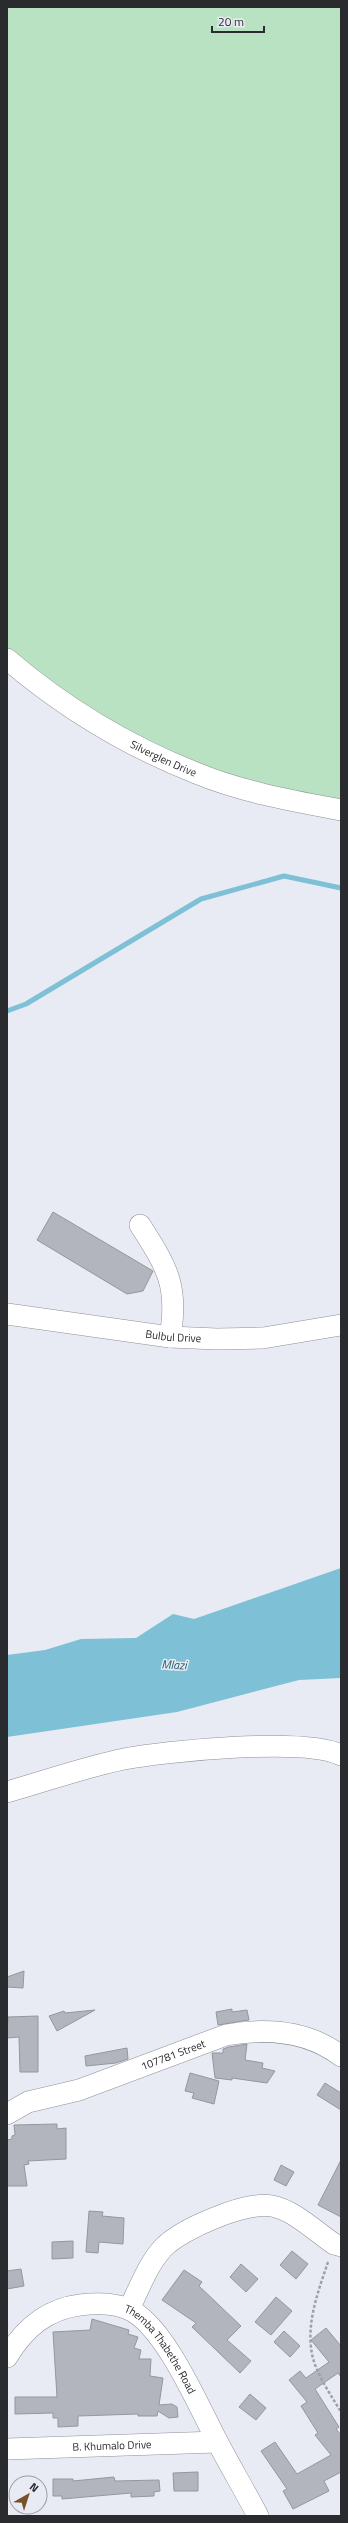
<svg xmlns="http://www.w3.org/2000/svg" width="348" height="2523" font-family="'Titillium Web',sans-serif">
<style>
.green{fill:#b8e2c1}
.water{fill:#7ec0d5}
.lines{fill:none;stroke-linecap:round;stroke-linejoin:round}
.stream{stroke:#7ec0d5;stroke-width:5}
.building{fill:#b2b5bd;stroke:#94979e}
.minor-casing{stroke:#8d9097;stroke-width:22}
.path{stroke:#9ea0a7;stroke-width:2.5;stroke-dasharray:3 2;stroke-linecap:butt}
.minor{stroke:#fff;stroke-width:21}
.labels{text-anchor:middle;stroke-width:3;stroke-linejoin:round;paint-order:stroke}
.street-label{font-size:11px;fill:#2a2b2f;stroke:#e8ebf4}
.water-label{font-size:12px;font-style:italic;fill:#235a69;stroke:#e8ebf4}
</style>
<rect width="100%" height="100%" fill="#e8ebf4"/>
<path class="green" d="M7,7H341V806L238,785L108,728L7,658Z"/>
<path class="water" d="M341,1568V1678L299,1680L177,1712L7,1737V1655L45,1650L81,1639L136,1638L173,1614L194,1619Z"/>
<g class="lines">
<path class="stream" d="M7,1011L26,1004L201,899L284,876L341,888"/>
</g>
<path class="building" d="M53,1212L153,1271L143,1291L127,1294L37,1240Z
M24,1971L23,1988L7,1987V1977Z
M232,2009V2012L247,2010L249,2020L218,2025L216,2012Z
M95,2010L57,2031L49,2016L64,2011L65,2013Z
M38,2016V2072H20L19,2037L7,2038L8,2017Z
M247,2044L245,2060L263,2063L262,2068L275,2071L267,2083L232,2078V2080L215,2078L212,2053H223V2049L229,2047Z
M127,2048L128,2059L116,2063L86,2066L85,2056Z
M190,2073L219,2081L214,2104L192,2098L194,2093L185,2091Z
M325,2083L341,2093V2110L317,2095Z
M57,2124V2129L66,2128V2159L28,2161L29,2164L24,2165L27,2186H7V2140L12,2139V2136L15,2135L14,2125Z
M341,2160V2217L318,2205Z
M281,2165L294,2172L286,2186L274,2180Z
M89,2211L103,2212L102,2216L124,2218L123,2244L99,2242L98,2253L86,2252Z
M73,2241V2258L52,2259V2242Z
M292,2251L308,2264L296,2279L280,2265Z
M241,2264L258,2279L246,2292L230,2277Z
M21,2269L24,2286L7,2289V2271Z
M184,2270L202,2282L199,2286L241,2326L227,2340L251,2361L240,2373L192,2327L196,2323L162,2300Z
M276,2297L292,2311L271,2335L255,2322Z
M92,2319L129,2330L128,2334L138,2337L134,2348L141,2350L139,2359H151L150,2376L163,2378L159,2405L172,2404L177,2407L178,2417L169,2418L158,2411L157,2416H138V2414L78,2416V2426L58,2427V2418H53V2413L15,2414V2397H57L53,2332L90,2330Z
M326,2328L341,2346V2377L338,2373L315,2389L339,2427L336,2429L341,2435V2472L324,2481L329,2491L293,2509L283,2491L287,2489L261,2451L275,2442L297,2474L331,2455L315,2435L318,2433L301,2406L307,2402L289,2380L300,2371L306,2378L329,2362L311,2340Z
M284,2331L300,2346L290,2357L274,2342Z
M250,2394L266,2408L256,2420L239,2407Z
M198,2472V2491H174L173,2473Z
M114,2477L115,2481L159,2480L160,2491L154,2492V2496L131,2497V2493L62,2499V2496H53V2479H73V2481Z"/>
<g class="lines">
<defs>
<g id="minor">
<path id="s1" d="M7,659C63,707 128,746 196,773C242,792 293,801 341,810"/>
<path d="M140,1225C167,1267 179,1286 170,1337"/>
<path id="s2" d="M7,1314L170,1337L217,1339L263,1338L341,1325"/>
<path d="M7,1792C46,1781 85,1767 124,1759C166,1751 306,1737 341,1755"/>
<path id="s3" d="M7,2114L28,2102L79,2090L226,2035C266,2028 307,2030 341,2056"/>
<path d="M129,2309C139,2289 148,2264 163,2248C181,2229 246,2201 272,2206C294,2210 316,2232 334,2244L341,2246"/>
<path id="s4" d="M7,2357C24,2329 46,2309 80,2305C96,2303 113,2303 128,2309C164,2324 199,2407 217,2441C230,2466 245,2491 258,2516"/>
<path id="s5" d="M7,2449L217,2442"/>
</g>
</defs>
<use href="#minor" class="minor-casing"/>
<path class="path" d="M328,2262C318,2292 306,2323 312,2354C316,2374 331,2395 341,2412"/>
<use href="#minor" class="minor"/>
</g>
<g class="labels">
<g class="street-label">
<text dy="4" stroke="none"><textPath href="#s1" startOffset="186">Silverglen Drive</textPath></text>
<text dy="4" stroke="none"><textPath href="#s2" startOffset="168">Bulbul Drive</textPath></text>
<text dy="4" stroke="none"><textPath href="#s3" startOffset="177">107781 Street</textPath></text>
<text dy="4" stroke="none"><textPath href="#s4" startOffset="194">Themba Thabethe Road</textPath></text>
<text dy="4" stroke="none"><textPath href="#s5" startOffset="105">B. Khumalo Drive</textPath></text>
</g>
<g class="water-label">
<text transform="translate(174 1665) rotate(2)" y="4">Mlazi</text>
</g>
</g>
<rect width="348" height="2523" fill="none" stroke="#2a2b2f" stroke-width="16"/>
<g transform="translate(28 2495) rotate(39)"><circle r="19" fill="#e8ebf4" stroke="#9c9ea5"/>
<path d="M0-3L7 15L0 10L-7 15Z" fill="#76512c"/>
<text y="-6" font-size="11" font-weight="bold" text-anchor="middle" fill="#2a2b2f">N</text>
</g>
<path d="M212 26v6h52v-6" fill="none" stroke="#2a2b2f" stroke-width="2"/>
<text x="218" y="26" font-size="12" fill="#2a2b2f" stroke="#e8ebf4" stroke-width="3" paint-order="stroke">20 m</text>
</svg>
